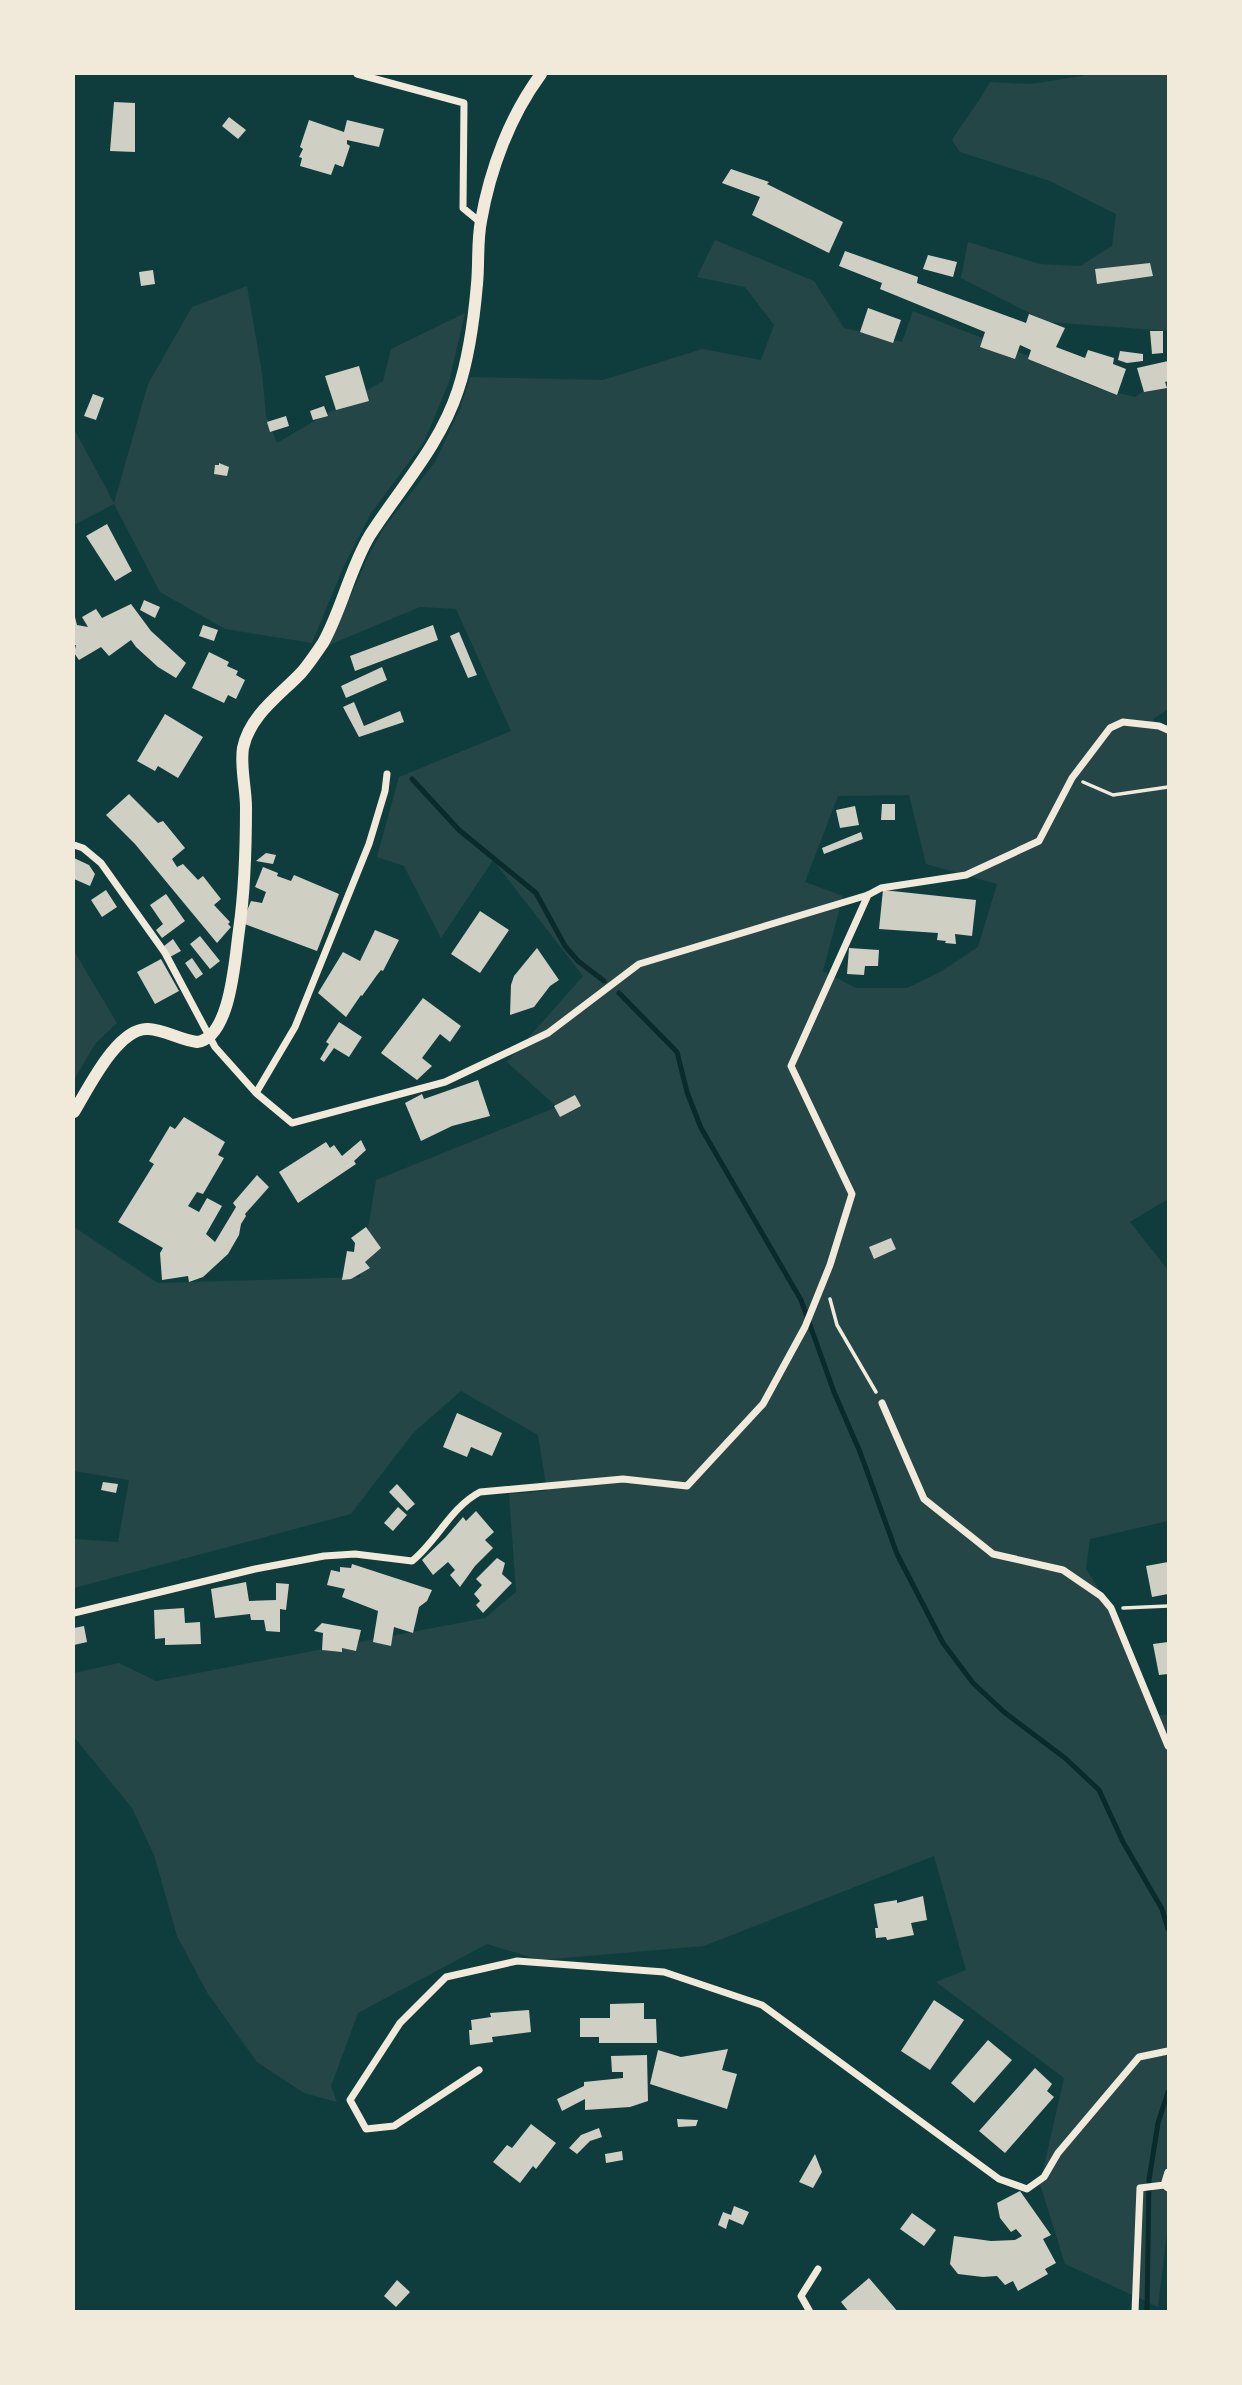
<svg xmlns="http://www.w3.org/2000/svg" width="1242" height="2385" font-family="Roboto,sans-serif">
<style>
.green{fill:#244646;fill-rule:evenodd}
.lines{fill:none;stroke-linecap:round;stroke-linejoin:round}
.stream{stroke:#0a2a2b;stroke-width:5}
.building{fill:#cfcfc3}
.path{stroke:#f1e9da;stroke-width:3.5}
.minor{stroke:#f1e9da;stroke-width:7}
.tertiary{stroke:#f1e9da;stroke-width:12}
</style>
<rect width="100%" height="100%" fill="#0f3d3e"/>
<path class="green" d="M1087,74H1168V331L1047,322L961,278L968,242L1040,264L1080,266L1112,246L1116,214L1050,181L960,152L952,140C964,120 979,103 990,82L1030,84L1082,76Z
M715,240L814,281L844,328L902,342L913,311L1031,357L1073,378L1097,388L1135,397L1151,386L1164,370H1168V709L1153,719L1168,735V1199L1130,1222L1168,1270V1521L1090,1539L1086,1569L1111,1608L1154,1715H1168V2224L1158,2307L1065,2264L1040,2184L1064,2078L936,1982L966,1970L934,1856L704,1946L540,1960L487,1944L358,2013L331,2086L337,2102L304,2093L257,2062L208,1994L177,1936L154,1855L132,1808L74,1737V1673L119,1663L156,1681L485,1618L516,1592L509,1494L547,1491L538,1435L461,1391L413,1433L351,1514L74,1588V1539L118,1542L129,1480L74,1471V1227L158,1283L360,1277L376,1180L557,1107L507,1062L583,976L493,860L441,938L404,866L377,857L399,777L511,731L456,609L420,607L329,645L368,557L383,529L435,462L460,409L470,377L603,380L702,349L761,360L774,325L745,287L697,277ZM909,795L926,864L997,884L978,947L940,972L907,988H856L823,971L843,896L805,882L838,796Z
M247,286L262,373L266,415L277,443L383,381L391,349L465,313L449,382L424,442L371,513L343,568L312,643L225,629L160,592L114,504L74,525V429L114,503L148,384L192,307Z
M74,951L117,1023L95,1044L74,1080Z"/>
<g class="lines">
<path class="stream" d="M412,779L459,830L536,893L565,946L578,961L604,981
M619,993L677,1052L687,1092L701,1128L801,1300L834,1392L860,1452L897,1554L943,1643L973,1683L1004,1712L1065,1758L1099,1790L1123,1842L1162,1909L1168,1929
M1147,2312L1149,2180L1158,2123L1168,2092"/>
</g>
<path class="building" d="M114,102L135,103V152L110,151Z
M229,117L246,130L238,139L222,126Z
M309,120L344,132L347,120L384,129L379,147L347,140V144L350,146L343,167L335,164L331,175L300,166L302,158L299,157L303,149L300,147Z
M731,169L769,182L767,184L843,222L829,253L752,215L760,197L722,183Z
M845,251L918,277L917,283L1026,323L1029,314L1065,328L1056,347L1085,358L1088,350L1114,358L1113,364L1126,369L1117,395L1028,359L1031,350L1020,345L1015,359L980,347L985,332L880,289L882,283L839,266Z
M928,255L957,262L953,277L923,269Z
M1150,263L1153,276L1097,284L1095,269Z
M153,270L155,284L141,286L139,272Z
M868,308L901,320L893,343L860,332Z
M1150,331H1163V353L1152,354Z
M1120,351L1143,354V361L1127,363L1118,360Z
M1168,361V381L1165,382L1167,388L1144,392L1137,368Z
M359,366L369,401L336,410L325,376Z
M93,394L104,398L96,420L84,416Z
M324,406L328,416L313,420L310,411Z
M286,416L289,426L270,432L267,422Z
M219,463L229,467L227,476L214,474L215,465H219Z
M107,524L132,571L115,581L86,536Z
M144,600L160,607L155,618L140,610Z
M131,604L151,631L186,663L176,678L158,667L136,647L131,640L109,656L101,647L79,660L74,653L76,645H74V613L77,625L88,627L82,617L96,609L102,618Z
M203,625L218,630L214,641L199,636Z
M433,625L438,640L355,671L350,656Z
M459,632L477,675L468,678L450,636Z
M209,652L229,662L227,666L238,671L236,675L245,680L236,699L228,695L224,703L192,688Z
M382,667L387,680L346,698L341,686Z
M354,702L364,726L400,711L404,722L359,737L343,707Z
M165,714L203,737L178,778L158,766L155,771L137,761Z
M129,794L158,823L163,821L185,848L172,859L177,867L183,864L198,880L203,876L221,899L214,905L230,922L228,924L231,927L217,943L135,844L106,815Z
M882,804H895V820H881Z
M855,806L859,825L840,828L836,810Z
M861,832L863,839L824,854L822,848Z
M266,853L276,855L273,864L256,861Z
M74,858L89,865L95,874L90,886L74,879Z
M263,867L278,873L277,876L291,881L294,875L339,894L317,951L242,923L251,901L262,903L266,892L255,887Z
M106,890L117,907L102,917L91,900Z
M883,890L976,900L972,936L955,934L956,944L945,943L946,941L937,940L938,933L879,929Z
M166,894L185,921L162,938L156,930L163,924L150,905Z
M480,911L509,930L480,973L451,954Z
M375,930L399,940L383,971L381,970L377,975L362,996L361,995L346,1017L318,993L343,952L360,961Z
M200,936L220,961L210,969L190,944Z
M173,939L181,951L170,957L164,946Z
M537,948L559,980L550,986L534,1007L510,1015L511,985L514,976Z
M849,948L879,950L878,966H865L864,975L847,974Z
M192,958L203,974L196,979L185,963Z
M161,959L179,991L155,1004L137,972Z
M423,998L461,1026L450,1042L440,1034L422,1058L432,1066L417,1080L381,1053Z
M339,1022L362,1037L349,1057L334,1048L324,1062L320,1059L329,1044L326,1042Z
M478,1080L490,1116L452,1126L421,1141L405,1103L422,1094L424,1099Z
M575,1095L581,1106L560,1117L554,1106Z
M184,1117L225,1142L218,1155L224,1158L203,1194L197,1192L188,1206L199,1212L207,1198L222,1206L206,1234L215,1242L236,1207L233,1203L257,1175L269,1187L245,1214L246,1216L241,1224L239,1235L228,1254L203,1277L189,1282L188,1276L162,1280L160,1253L163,1248L118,1222L154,1164L149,1161L170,1126L175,1129Z
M361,1140L366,1150L354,1161L356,1164L298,1203L279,1172L326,1142L330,1148L334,1145L342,1156Z
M366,1227L381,1248L365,1262L370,1268L351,1279L342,1280L347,1251L354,1252L355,1243L351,1238Z
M891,1238L896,1249L874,1259L869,1247Z
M457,1413L502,1433L492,1456L471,1447L467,1457L443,1447Z
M103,1482L118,1484L116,1493L101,1490Z
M397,1484L415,1504L407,1511L389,1492Z
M398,1507L407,1515L393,1531L384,1523Z
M476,1511L494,1532L485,1540L493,1548L475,1566L460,1587L450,1575L455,1570L448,1562L433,1575L422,1560L445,1538L463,1517L466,1521Z
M497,1558L505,1563L502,1574L512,1583L483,1613L476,1605L480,1601L474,1594L482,1585L476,1579Z
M1168,1562V1594L1152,1597L1146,1566Z
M352,1564L432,1590L427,1601L419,1607L413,1633L394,1627L391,1646L373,1642L378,1611L342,1597L345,1589L327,1585L331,1570L340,1572V1567L351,1568Z
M246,1582L249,1601L276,1600V1583L289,1584L286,1610L280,1609V1632L266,1631L264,1620H251L250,1614L215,1618L211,1589Z
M184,1608L185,1623L200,1622L201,1644L165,1645V1638L155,1639L154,1610Z
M322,1623L361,1630L356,1651L342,1648V1652L322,1650L323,1633L314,1631Z
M84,1626L87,1642L74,1645V1628Z
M1168,1642V1674L1159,1675L1153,1644Z
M923,1896L927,1920L911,1923L914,1935L887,1940L886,1937L876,1938L875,1928H878L874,1904L897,1900V1903Z
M934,2000L964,2020L930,2070L901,2051Z
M644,2003V2019H656L657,2043H599V2037H580V2018H610V2004Z
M529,2010L531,2032L492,2037L493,2042L470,2045L469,2030H472L471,2020L491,2017L490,2013Z
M988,2040L1012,2060L974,2103L951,2083Z
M728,2049L722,2070L737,2074L727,2109L650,2084L658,2050L681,2057Z
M647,2055L648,2101L630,2107L585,2110V2099L562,2111L557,2099L584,2086V2082L623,2078V2072H612L611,2056Z
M1035,2068L1052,2084L1047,2091L1054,2097L1005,2153L979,2131Z
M677,2119L698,2120L696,2126L678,2127Z
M531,2124L556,2143L536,2169L533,2166L520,2183L493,2162L507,2145L512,2148Z
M599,2128L602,2137L590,2141L577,2154L569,2148L581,2135Z
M622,2151L623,2160L606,2163L605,2154Z
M815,2154L822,2172L813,2188L799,2182Z
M1020,2191L1051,2235L1043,2239L1056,2263L1045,2269L1048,2274L1018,2291L1013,2281L1005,2285L997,2276L983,2277L958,2274L950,2264L954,2236L991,2241L1015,2240L1022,2236L1016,2229L1011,2232L1000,2218L997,2203Z
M734,2206L749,2212L743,2225L729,2219L726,2229L718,2225L723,2212L731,2215Z
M912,2213L936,2230L924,2246L900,2229Z
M869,2278L893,2306L898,2312H849L841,2302Z
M397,2280L410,2292L396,2307L384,2296Z"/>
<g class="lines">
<path class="path" d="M1083,782L1113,795L1168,787
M830,1299L837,1325L876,1392
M1123,1608L1168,1606"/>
<path class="minor" d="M357,74L464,103L463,208L480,222
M74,845L83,848L101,863L165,953L215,1047L256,1093L292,1123L445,1082L548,1033L639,964L868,895L881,888L966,875L1039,841L1072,778L1110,728L1123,722L1159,726L1168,730
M256,1093L295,1027L369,844L385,791L387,774
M882,1403L924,1499L993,1554L1063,1570L1101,1596L1111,1608L1168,1746
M74,1613L255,1569L324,1556L355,1554L412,1561C437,1541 451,1507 480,1492L623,1479L687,1486L763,1404L805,1327L830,1265L852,1194L791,1066L868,895
M479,2070L394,2126L366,2129L350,2100L400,2023L446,1977L517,1961L664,1972L762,2005L999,2179L1027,2189L1044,2177L1058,2153L1139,2057L1168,2051
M1164,2185L1168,2172
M810,2312L801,2296L818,2269
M1135,2312L1140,2188L1164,2185L1168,2188"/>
<path class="tertiary" d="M74,1112C88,1089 118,1026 149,1029C165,1030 180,1040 197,1042C231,1038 235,957 239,930C245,889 246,848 246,807C246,789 240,766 243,748C250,715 279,696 301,673C309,664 316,653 323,643C342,609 350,568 370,535C401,487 440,445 458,390C469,357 474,319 477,284C479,263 477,241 481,221C490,169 510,116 541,74"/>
</g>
<rect width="1242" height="2385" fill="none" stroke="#f1e9da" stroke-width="150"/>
</svg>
